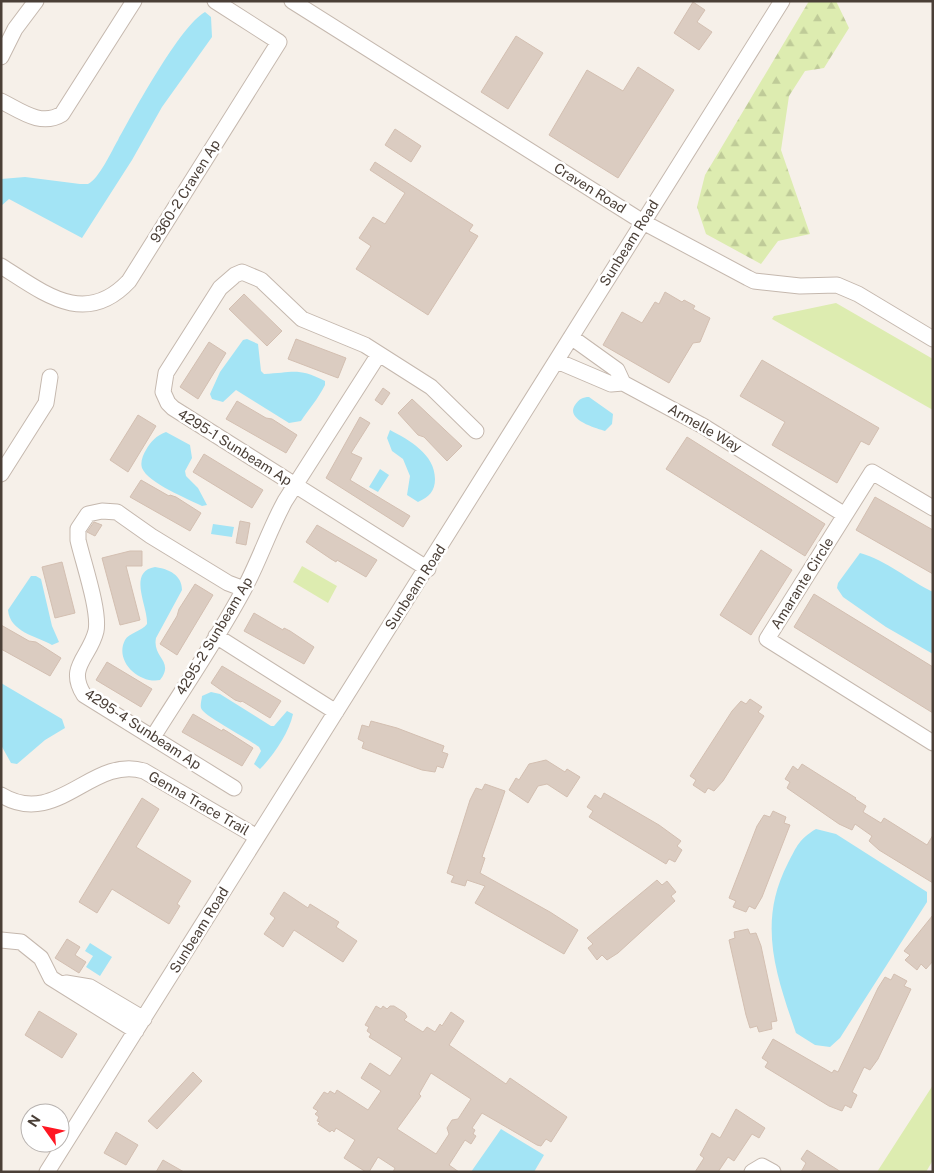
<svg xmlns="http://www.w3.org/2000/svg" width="934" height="1173" font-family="'Public Sans',sans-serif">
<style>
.green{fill:#ddecb0}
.forest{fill:url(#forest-firs)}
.water{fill:#a3e4f5}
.building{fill:#dbccc1;stroke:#d3bfb1;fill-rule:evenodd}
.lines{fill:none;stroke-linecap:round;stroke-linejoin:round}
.minor-casing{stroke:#c5b8ae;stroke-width:17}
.minor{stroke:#fff;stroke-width:15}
.labels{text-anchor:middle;stroke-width:5;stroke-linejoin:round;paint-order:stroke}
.street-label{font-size:14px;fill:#4a3f37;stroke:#fff}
</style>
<defs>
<pattern id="forest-firs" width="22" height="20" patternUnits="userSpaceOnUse" patternTransform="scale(1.25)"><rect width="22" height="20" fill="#ddecb0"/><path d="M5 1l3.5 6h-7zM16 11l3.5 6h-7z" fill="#bfcb98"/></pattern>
</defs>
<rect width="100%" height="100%" fill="#f6f0e9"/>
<path class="green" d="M836,303L933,359V410L772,319L774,316Z
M302,566L337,586L328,603L293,582Z
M933,1085V1160L926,1172H877Z"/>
<path class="forest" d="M809,1H836L849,28L824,68L805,71L789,96L781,150L810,234L778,241L761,264L706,234L697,207L705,175Z"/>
<path class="water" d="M205,12L211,17L212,37L162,107L132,160L82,238L9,199L1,206V179L25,177L80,184C81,184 87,184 88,184C99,179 112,150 118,140C134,111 180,26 205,12Z
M247,339L258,344L261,371L264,374C293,373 297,367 325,381V385C318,399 309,409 301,421L289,423L236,390L223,402L212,399L210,394L220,372L243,340Z
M589,397L613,414L612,424L605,431C596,428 565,420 575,405C579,399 583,397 589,397Z
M390,430C409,440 435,454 435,479C435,491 429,497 418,502L407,495L410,476L403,459L392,451L387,438Z
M166,432L190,445L192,458L185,471L186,476L198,488L207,505L202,506C188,499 148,483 142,468C140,462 143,455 146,450C151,441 156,436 166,432Z
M380,469L389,475L378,492L369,487Z
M213,524L234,527L232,537L211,534Z
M860,553C886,560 910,581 933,592V654L886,627L843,597L837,588L838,583Z
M155,567C169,569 182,575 182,590L156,638C152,658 175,661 160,680C139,684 114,661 125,640C129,633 142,631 147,624C148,606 127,572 155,567Z
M31,576H36L41,579L52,626L59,642L52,645C36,636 10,632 8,610Z
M1,683L62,719L65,728L45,740L17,764L11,763L1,745Z
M211,692L220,694L271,726H274L287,711L293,714C289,733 273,756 260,769L254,764L261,751L259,747C249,739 202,715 201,708C200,704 202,699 202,696Z
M816,829L836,834L927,892V902L840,1038L830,1047L815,1045L796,1033C776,974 757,923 788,863C797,846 799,839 816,829Z
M90,943L112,957L100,976L86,967L93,956L85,951Z
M501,1129L544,1155L534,1172H471Z"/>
<path class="building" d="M693,2L705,10L697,22L712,32L699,50L674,33Z
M516,36L543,53L508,109L481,92Z
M638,67L674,90L618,178L549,135L587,70L623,91Z
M395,129L421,146L411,162L385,145Z
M375,162L473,225L469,231L478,236L428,315L356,269L371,246L359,238L373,217L385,224L405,193L370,170Z
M665,292L682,302L684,300L695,306L693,309L710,318L700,342L693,343L669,383L603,345L622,312L642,323L655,302L659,304Z
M244,294L282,331L267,346L229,309Z
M296,339L346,358L338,378L288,359Z
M209,342L226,353L198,399L180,387Z
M762,360L879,428L869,445L861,441L837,483L772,445L785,422L740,396Z
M383,388L390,393L382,405L375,400Z
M412,399L462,446L447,461L424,437L418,435L398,413Z
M237,401L266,418L272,419L297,435L286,453L226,419Z
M138,415L156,426L128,472L110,460Z
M360,417L370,423L351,453L362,458L350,480L410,516L403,527L326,478Z
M687,437L825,524L805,556L666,469Z
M204,454L263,490L252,508L193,472Z
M141,480L169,496L170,495L176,497L201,513L190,531L130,497Z
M875,497L933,530V574L856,530Z
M240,521L250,523L246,545L236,543Z
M94,522L102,525L95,536L87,532Z
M317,525L377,560L366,577L337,560L336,562L331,559L306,542Z
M761,550L792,570L751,635L720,615Z
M130,551H142V566H126L140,620L120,625L102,558Z
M62,562L75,613L55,618L42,567Z
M195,584L213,595L177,655L160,644L177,616L179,609Z
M814,594L933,667V713L794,627Z
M254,613L283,630L284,628L290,631L314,647L304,664L244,631Z
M1,625L29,641L36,642L61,658L50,676L1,649Z
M107,662L152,689L141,707L96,680Z
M222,666L281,701L270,718L242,701L241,702L235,700L211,683Z
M750,699L762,707L758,712L764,716L723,781L714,791L708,788L705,793L693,785L696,780L690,776L732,711L741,701L746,704Z
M193,714L222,731L223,729L228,732L253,748L242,766L182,732Z
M371,721L397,728L444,746L442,752L448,754L443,768L437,766L435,772L422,770L362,748L364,742L358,739L362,725L369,727Z
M546,760L565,772L567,769L580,777L567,797L547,784L538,786L528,803L509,790L516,778L519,780L529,764Z
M802,764L856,798L855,799L866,806L863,812L881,823L884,818L927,845L933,835V883L879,850L869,841L872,836L855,824L852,830L839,824L787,788L790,782L785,779L793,766L798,770Z
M485,784L505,791L482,857L485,858L480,873L550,912L578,930L564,954L475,903L485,886L467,880L465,886L451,882L454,876L447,873L470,800L476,788L482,790Z
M604,793L659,825L681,841L677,846L682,850L675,862L669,859L666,864L589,817L593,811L587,807L595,795L601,799Z
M142,798L159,809L136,847L191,881L177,904L180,906L169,924L112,889L97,913L79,902Z
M773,811L786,817L784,823L790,825L762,897L755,909L749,906L746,912L733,907L736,901L729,898L757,826L764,815L770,817Z
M657,880L662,885L667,881L676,892L671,896L675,901L618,953L607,960L602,955L597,960L588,948L593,944L587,938Z
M284,892L308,908L310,904L339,922L336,927L357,941L343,962L294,930L283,947L264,934L275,918L270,914Z
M933,915V961L926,969L921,964L917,970L905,960L910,955L904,951Z
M748,929L750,934L756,933L761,946L777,1021L771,1022L772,1029L759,1032L757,1026L750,1028L746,1015L729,940L735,938L734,932Z
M67,939L80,947L75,955L86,962L79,973L55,958Z
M894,974L907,981L904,986L911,989L878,1059L870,1070L864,1067L852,1092L857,1095L851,1108L845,1105L842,1111L829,1106L765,1067L768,1062L762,1058L773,1039L832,1073L834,1070L838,1072L878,988L885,977L891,980Z
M376,1006L381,1009L383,1006L387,1009L390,1006H394L405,1013L407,1017L404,1020L423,1032L427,1027L435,1032L440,1024L442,1026L451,1012L464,1021L449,1045L506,1084L510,1078L567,1117L551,1142L546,1139L541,1146L537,1145L482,1113L472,1128L475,1130L473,1134L476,1136L471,1144L465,1140L449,1165L459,1172H393L395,1168L378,1157L369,1172H366L344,1158L355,1140L336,1128L334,1132L332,1130L330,1132L318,1124L320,1122L317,1121L319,1117L315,1114L318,1111L313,1108L324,1092L328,1094L330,1091L335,1094L337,1090L368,1110L381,1091L361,1078L370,1063L390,1076L402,1058L369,1037L371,1034L367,1031L369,1027L365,1025ZM431,1073L471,1099L458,1119L452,1120L447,1128L449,1134L436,1154L397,1129L421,1096L419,1094Z
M39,1011L77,1034L62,1058L25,1035Z
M193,1072L202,1081L157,1129L148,1121Z
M736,1109L765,1128L759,1138L752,1134L734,1161L728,1157L718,1172H695L704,1158L700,1155L712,1133L720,1138Z
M116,1132L138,1145L126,1165L104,1153Z
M807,1150L841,1172H801L806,1163L801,1159Z
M163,1160L184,1172H156Z"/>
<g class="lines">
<defs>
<path id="minor" d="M292,1L643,222L748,278L754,281L800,286L837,285L858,294L933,339
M1,57L15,29L36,1
M1,101C21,111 41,127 62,114L134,1
M1,266C44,293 85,328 129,281L279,42L215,1
M571,337L617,370L623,383
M557,361L611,384L623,383L703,426L845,515
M1,474L46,403L50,377
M933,508L872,472L767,639L933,743
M428,569L173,408L168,403L163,392L166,373L220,288L235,275L242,272L261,280L302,319L365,345L431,387L476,431
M216,636L336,712
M153,737C183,689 216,641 243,591C259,562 269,530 285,501L379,354
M234,788L84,695C66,667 90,657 96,631C100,611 83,562 78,540V529L88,514L102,511L117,512L151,536L228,583L244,589
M1,795C57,829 92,755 144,771L257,837
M1,940L21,942L41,958L51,978L136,1031
M66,983L90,987L144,1019
M47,1172L782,1
M752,1172L762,1166L773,1172"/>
</defs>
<use href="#minor" class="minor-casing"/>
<use href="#minor" class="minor"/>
</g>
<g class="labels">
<g class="street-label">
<text transform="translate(590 188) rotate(32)" y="5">Craven Road</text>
<text transform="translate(185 191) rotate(-58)" y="5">9360-2 Craven Ap</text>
<text transform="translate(629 243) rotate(-58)" y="5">Sunbeam Road</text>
<text transform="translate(705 428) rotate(30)" y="5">Armelle Way</text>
<text transform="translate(235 447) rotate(32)" y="5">4295-1 Sunbeam Ap</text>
<text transform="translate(802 583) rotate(-58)" y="5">Amarante Circle</text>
<text transform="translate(415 587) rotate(-57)" y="5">Sunbeam Road</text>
<text transform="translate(214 636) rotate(-59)" y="5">4295-2 Sunbeam Ap</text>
<text transform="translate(143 729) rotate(33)" y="5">4295-4 Sunbeam Ap</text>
<text transform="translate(199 803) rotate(30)" y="5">Genna Trace Trail</text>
<text transform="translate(199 930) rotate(-58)" y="5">Sunbeam Road</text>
</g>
</g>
<rect width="934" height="1173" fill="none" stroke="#4a3f37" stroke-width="5"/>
<g transform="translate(45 1128) rotate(303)"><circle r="24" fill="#ffffff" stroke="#b7b2af"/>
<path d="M0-4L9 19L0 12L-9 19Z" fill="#ff1722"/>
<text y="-8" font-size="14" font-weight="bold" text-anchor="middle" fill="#4a3f37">N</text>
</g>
</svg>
